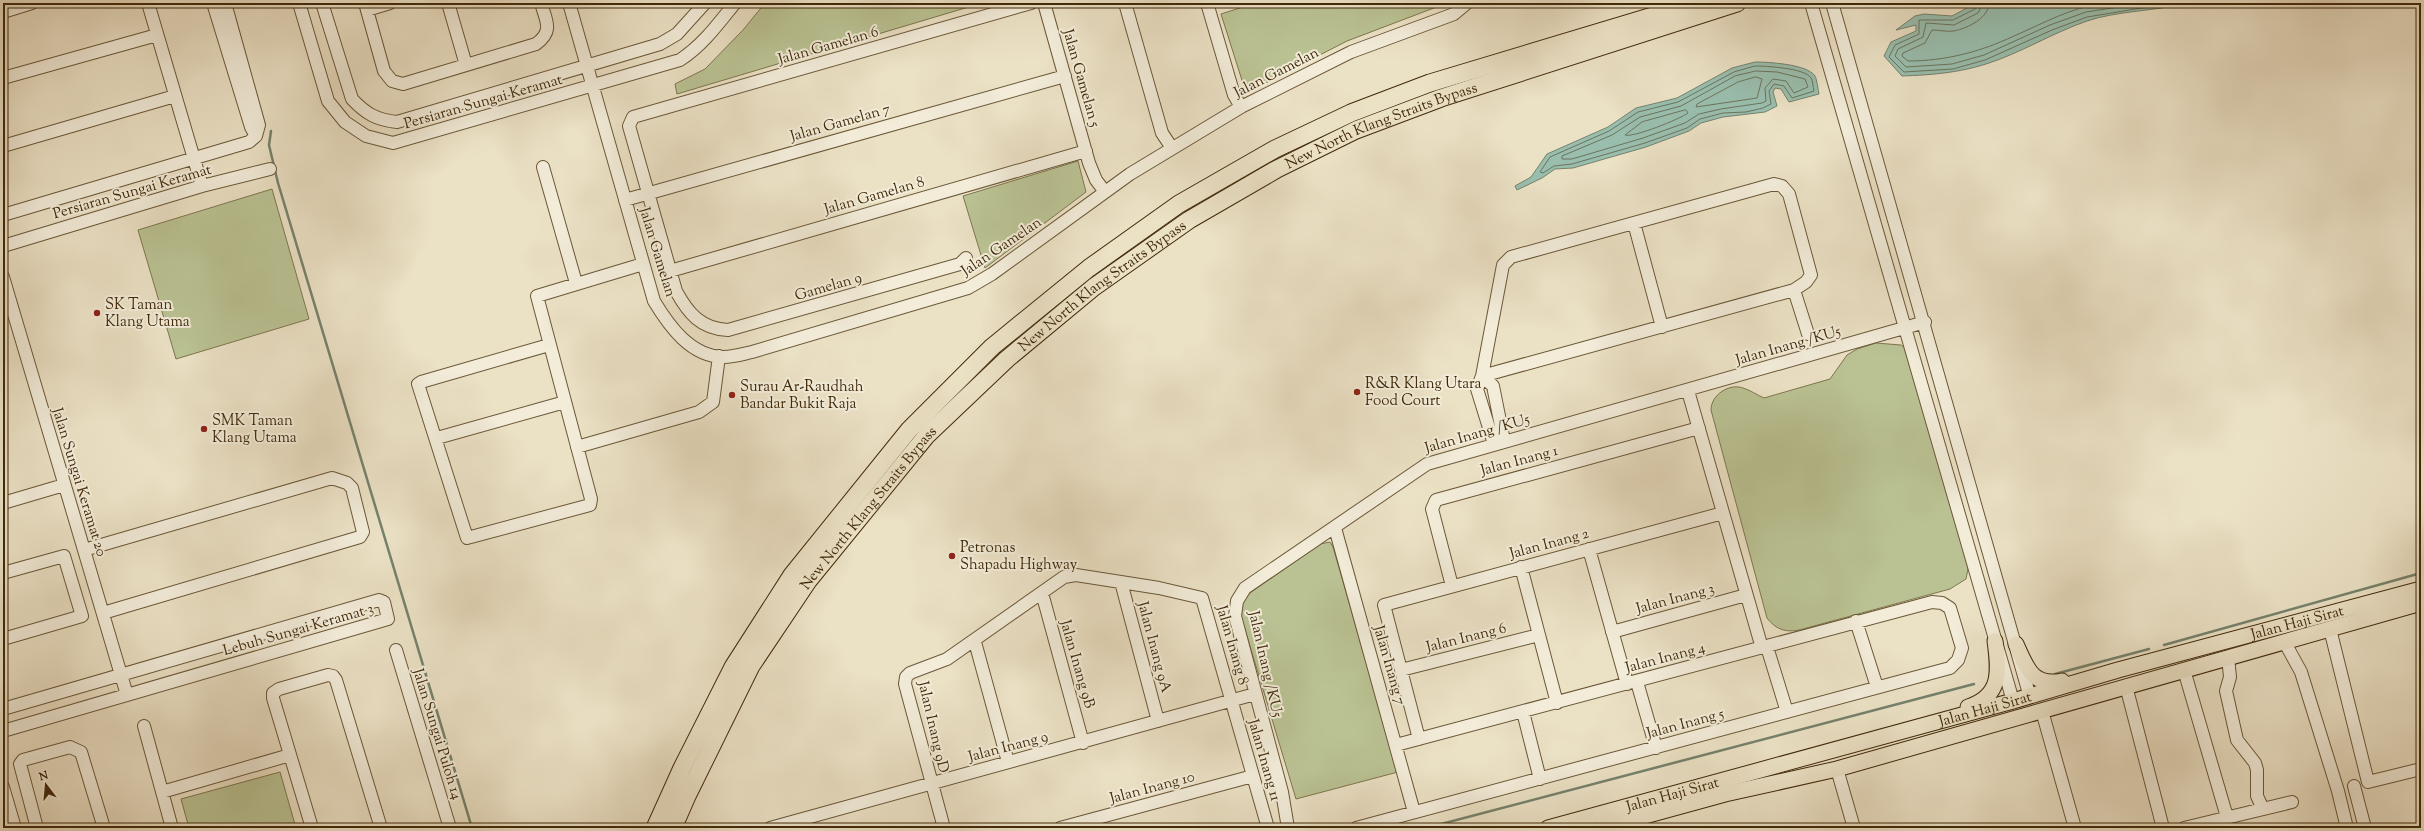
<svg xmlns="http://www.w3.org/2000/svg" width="2424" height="831" font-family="'Sorts Mill Goudy',serif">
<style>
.green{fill:#bac293;stroke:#7d764e}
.water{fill:#99beae;stroke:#75826c}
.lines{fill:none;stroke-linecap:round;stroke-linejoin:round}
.shore{stroke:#6c745c;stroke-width:1}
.stream{stroke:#75826c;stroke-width:2.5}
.minor-casing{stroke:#6b5738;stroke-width:14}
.major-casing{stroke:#402909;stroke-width:17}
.highway-casing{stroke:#402909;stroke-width:19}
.minor{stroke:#f2ecd9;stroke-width:12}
.major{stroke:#ebe1c5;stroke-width:15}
.highway{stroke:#ebe1c5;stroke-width:17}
.poi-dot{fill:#8f2418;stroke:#f2ecd9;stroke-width:1.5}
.labels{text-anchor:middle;stroke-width:4;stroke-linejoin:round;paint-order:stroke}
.street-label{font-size:15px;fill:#402909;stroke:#f2ecd9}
.poi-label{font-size:15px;fill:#402909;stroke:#f2ecd9;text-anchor:start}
</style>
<rect width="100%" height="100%" fill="#ebe1c5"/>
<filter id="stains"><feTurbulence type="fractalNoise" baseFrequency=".005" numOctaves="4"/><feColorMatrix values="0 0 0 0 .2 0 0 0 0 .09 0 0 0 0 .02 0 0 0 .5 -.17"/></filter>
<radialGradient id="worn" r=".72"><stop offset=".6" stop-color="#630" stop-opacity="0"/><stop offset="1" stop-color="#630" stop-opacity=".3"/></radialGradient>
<path class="green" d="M765,3H982L677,94L675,84L705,69L743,30Z
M1248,3H1447L1347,41L1246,93L1221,14L1249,5Z
M1078,161L1086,192L985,268L963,196Z
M272,189L309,319L176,359L138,230Z
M1876,343L1901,345L1907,349L1969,564L1966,579L1950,589L1803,629C1788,633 1777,631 1767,618L1711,410C1711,395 1729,383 1743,388C1750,390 1757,395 1764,398L1830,379L1847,355L1857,349Z
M1330,542L1333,547L1398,772L1296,799L1240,613L1243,601L1250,593L1320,544Z
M280,772L296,828H189L181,799Z"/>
<path class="water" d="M1976,3H2188C2156,11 2116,11 2087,21C2052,33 2021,53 1986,64C1958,73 1930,75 1902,76L1884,56L1891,42L1916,31V25L1896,30L1915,16L1924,14L1952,16Z
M1755,62C1768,62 1807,64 1815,76C1817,80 1818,89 1819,94L1789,102L1781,89L1775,88L1773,92L1777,106L1765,112L1723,117L1701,123L1689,131L1646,147L1573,168L1555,169L1542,178L1517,190L1515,186L1531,177L1547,154L1608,127L1636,108L1677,98L1732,68Z"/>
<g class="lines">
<path class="shore" d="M1978,3L1975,9L1953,20H1919V34L1895,45L1889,57L1904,72L1953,69L1985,60L2052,30L2087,17L2172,3
M1983,3L1978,13L1954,25L1926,23L1923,37L1898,49L1895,56L1906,67L1952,64L1984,55L2050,25L2086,12L2144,3
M1989,3C1989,18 1968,28 1954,31C1947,32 1939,30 1932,30L1925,43L1903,53L1902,56L1908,61C1945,61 1980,52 2014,36C2044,23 2070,8 2103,3
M1755,66C1766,66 1805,68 1811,78C1813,81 1813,87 1814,91L1792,98L1784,86L1774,84L1769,91L1771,104L1763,108L1746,112L1723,113L1700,119L1687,128L1645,143L1572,164L1554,166L1543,173L1540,172L1550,157L1609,131L1638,112L1678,102L1734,72Z
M1756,71L1777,72L1805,79L1808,87L1794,93L1786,81L1773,79L1765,88L1766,101L1762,103L1721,109L1699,114L1685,123L1643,138L1572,159H1562V156L1612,135L1640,117L1681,106L1735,76Z
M1756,77L1762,79L1757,98L1696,107L1697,104L1738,82Z
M1686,110L1688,113C1680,119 1633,138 1625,135L1642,122Z"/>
<path class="stream" d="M271,131L269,145L278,183L472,828
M2164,645L2421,573
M2055,674L2149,649
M1426,828L1974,684"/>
<defs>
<path id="minor" d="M148,3L202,186
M213,3L251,127L256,136
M225,3L259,125L256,136
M299,3L328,101L345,122L366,136L393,143L680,60C703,45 718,24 735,3
M322,3L352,99C366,114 377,120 397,122L660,44L677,34L705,3
M365,3L384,71L392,81L403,84L536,44C554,31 546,21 541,3
M448,3L466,65
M569,3L654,301C669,326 691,357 724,357C733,357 743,354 752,352L968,288L992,274L1130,174L1241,107L1351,52L1454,14L1467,3
M1044,3L1089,163L1096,180L1105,192
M1125,3L1162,133L1172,148
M1207,3L1234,95L1241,107
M1811,3L2013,701
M1832,3L2030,697
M367,10L390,3
M3,12L32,3
M3,78L157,35
M3,146L175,96
M543,167L576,283
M625,200L1065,76
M3,215L249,142L256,136
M1634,223L1662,327
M3,246L202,186L270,169
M966,258L960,264L728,330C701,329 688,313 676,291L629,126L633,117L1031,3
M670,271L1086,151
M3,277L127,695
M1794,290L1808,334
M549,345L421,382L418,384L467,538L590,505L591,499L537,296L643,264
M1482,376L1794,290L1806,282L1811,275L1789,194L1782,186L1774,184L1511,257L1503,265L1482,376L1477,389L1494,444
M1482,376L1493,386L1504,441
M1688,391L1762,648
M437,438L565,402
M577,447L699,412L713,402L719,356
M3,503L64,485
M1335,528L1414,812
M1589,549L1627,684
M84,550L332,478L347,483L352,488L363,532L360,537L103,613
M1521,567L1557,703
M3,573L64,556L82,616L3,639
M1121,582L1158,721
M1452,586L1432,509L1436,500L1699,428
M1042,593L1083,743
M1856,621L1877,687
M2330,629L2368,782L2421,769
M1612,632L1746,595
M2284,641L2301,672L2338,791L2347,828
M975,642L1008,762
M1767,647L1787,712
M396,650L450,828
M2228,657L2230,677L2226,691L2237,740L2255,763L2257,770V796L2263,809
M1401,670L1539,635
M2184,670L2227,817
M1637,682L1656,748
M2126,686L2163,828
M3,709L379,600L384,602L388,619L3,731
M2042,711L2075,828
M1523,712L1540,779
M144,726L172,828
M1419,739L1384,605L1723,513
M1837,769L1854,828
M2354,786L2365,828
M3,787L15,828
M162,792L290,755
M37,828L20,764L23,760L70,747L81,752L104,828
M312,828L273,698V693L279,689L328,675L333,676L336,680L381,828
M770,828L1255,694
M944,828L905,684L906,677L910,673L947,659L1064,577L1076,575L1159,588L1202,598L1268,828
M1060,828L1253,776
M1288,828L1282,792L1235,616L1237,601L1245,588L1427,464L1925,322
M1356,828L1950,668L1958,660L1962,648L1950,608L1942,603L1932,602L1396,745
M2184,828L2292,802"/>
<g id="major">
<path d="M2016,644C2027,668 2032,687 2062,681"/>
<path d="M1968,707C2002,696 1999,671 1995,641"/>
<path id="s1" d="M1548,828L2013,701L2118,670L2421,589"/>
<path d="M1601,828L1725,794L1837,769L2421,603"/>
</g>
<g id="highway">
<path d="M655,828L682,768L733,667L792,575L909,430L992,347L1089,268L1179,204L1275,149L1351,113L1430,83L1696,3"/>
<path id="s2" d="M673,828L687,796L751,666L808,581L927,435L1007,359L1094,287L1189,220L1277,169L1356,130L1441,98L1737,3"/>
</g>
</defs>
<use href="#minor" class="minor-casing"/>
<use href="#major" class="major-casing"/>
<use href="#highway" class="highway-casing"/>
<use href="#minor" class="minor"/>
<use href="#major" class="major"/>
<use href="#highway" class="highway"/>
</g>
<g class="poi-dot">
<circle cx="97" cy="313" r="4"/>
<circle cx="1357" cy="392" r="4"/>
<circle cx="732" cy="395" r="4"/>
<circle cx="204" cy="429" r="4"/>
<circle cx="952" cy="556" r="4"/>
</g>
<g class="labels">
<g class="street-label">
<text transform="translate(828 45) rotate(-16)" y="5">Jalan Gamelan 6</text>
<text transform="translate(1276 72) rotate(-27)" y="5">Jalan Gamelan</text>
<text transform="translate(1082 78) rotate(74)" y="5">Jalan Gamelan 5</text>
<text transform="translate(483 101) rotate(-16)" y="5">Persiaran Sungai Keramat</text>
<text transform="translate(840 122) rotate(-16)" y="5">Jalan Gamelan 7</text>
<text dy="5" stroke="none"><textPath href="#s2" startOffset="1025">New North Klang Straits Bypass</textPath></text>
<text transform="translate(132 191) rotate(-16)" y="5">Persiaran Sungai Keramat</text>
<text transform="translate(874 195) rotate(-16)" y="5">Jalan Gamelan 8</text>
<text transform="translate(1001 246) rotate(-34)" y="5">Jalan Gamelan</text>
<text transform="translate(658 252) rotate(73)" y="5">Jalan Gamelan</text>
<text transform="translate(828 286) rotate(-16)" y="5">Gamelan 9</text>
<text dy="5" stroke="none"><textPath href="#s2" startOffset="701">New North Klang Straits Bypass</textPath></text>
<text transform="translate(1788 345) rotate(-16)" y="5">Jalan Inang /KU5</text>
<text transform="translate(1477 433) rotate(-16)" y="5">Jalan Inang /KU5</text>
<text transform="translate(1519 460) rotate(-15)" y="5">Jalan Inang 1</text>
<text transform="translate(80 482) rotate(73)" y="5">Jalan Sungai Keramat 20</text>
<text dy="5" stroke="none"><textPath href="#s2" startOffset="377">New North Klang Straits Bypass</textPath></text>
<text transform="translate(1549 543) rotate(-15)" y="5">Jalan Inang 2</text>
<text transform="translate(1675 598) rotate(-15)" y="5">Jalan Inang 3</text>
<text dy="5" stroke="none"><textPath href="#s1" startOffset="777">Jalan Haji Sirat</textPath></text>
<text transform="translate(298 629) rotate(-16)" y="5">Lebuh Sungai Keramat 3</text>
<text transform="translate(1466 637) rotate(-14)" y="5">Jalan Inang 6</text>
<text transform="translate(1233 645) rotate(74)" y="5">Jalan Inang 8</text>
<text transform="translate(1155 647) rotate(75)" y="5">Jalan Inang 9A</text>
<text transform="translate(1665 657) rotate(-15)" y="5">Jalan Inang 4</text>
<text transform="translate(1078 664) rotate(74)" y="5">Jalan Inang 9B</text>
<text transform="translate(1266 664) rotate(77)" y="5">Jalan Inang /KU5</text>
<text transform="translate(1390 665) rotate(74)" y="5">Jalan Inang 7</text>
<text dy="5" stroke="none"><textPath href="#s1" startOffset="453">Jalan Haji Sirat</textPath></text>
<text transform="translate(1685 723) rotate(-15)" y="5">Jalan Inang 5</text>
<text transform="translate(934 727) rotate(77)" y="5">Jalan Inang 9D</text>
<text transform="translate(438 734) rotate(73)" y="5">Jalan Sungai Puloh 14</text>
<text transform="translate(1008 746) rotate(-15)" y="5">Jalan Inang 9</text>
<text transform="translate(1265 760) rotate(74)" y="5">Jalan Inang 11</text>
<text transform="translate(1152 787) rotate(-15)" y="5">Jalan Inang 10</text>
<text dy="5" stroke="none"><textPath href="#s1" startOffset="129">Jalan Haji Sirat</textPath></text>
</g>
<g class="poi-label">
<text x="105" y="309">SK Taman<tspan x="105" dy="17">Klang Utama</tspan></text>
<text x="1365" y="388">R&amp;R Klang Utara<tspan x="1365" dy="17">Food Court</tspan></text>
<text x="740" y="391">Surau Ar-Raudhah<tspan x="740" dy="17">Bandar Bukit Raja</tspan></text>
<text x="212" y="425">SMK Taman<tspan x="212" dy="17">Klang Utama</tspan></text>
<text x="960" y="552">Petronas<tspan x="960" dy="17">Shapadu Highway</tspan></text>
</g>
</g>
<rect width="2424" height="831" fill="none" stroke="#ebe1c5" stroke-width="16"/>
<rect x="4" y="4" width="2416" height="823" fill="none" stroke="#402909" stroke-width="2"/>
<rect x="8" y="8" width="2408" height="815" fill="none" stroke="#402909"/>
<g transform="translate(46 785) rotate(344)" stroke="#f2ecd9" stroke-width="3" paint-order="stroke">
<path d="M0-3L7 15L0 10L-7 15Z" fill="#402909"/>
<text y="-6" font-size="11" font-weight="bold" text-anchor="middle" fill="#402909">N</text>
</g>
<rect width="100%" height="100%" filter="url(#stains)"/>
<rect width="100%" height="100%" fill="url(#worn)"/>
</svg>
